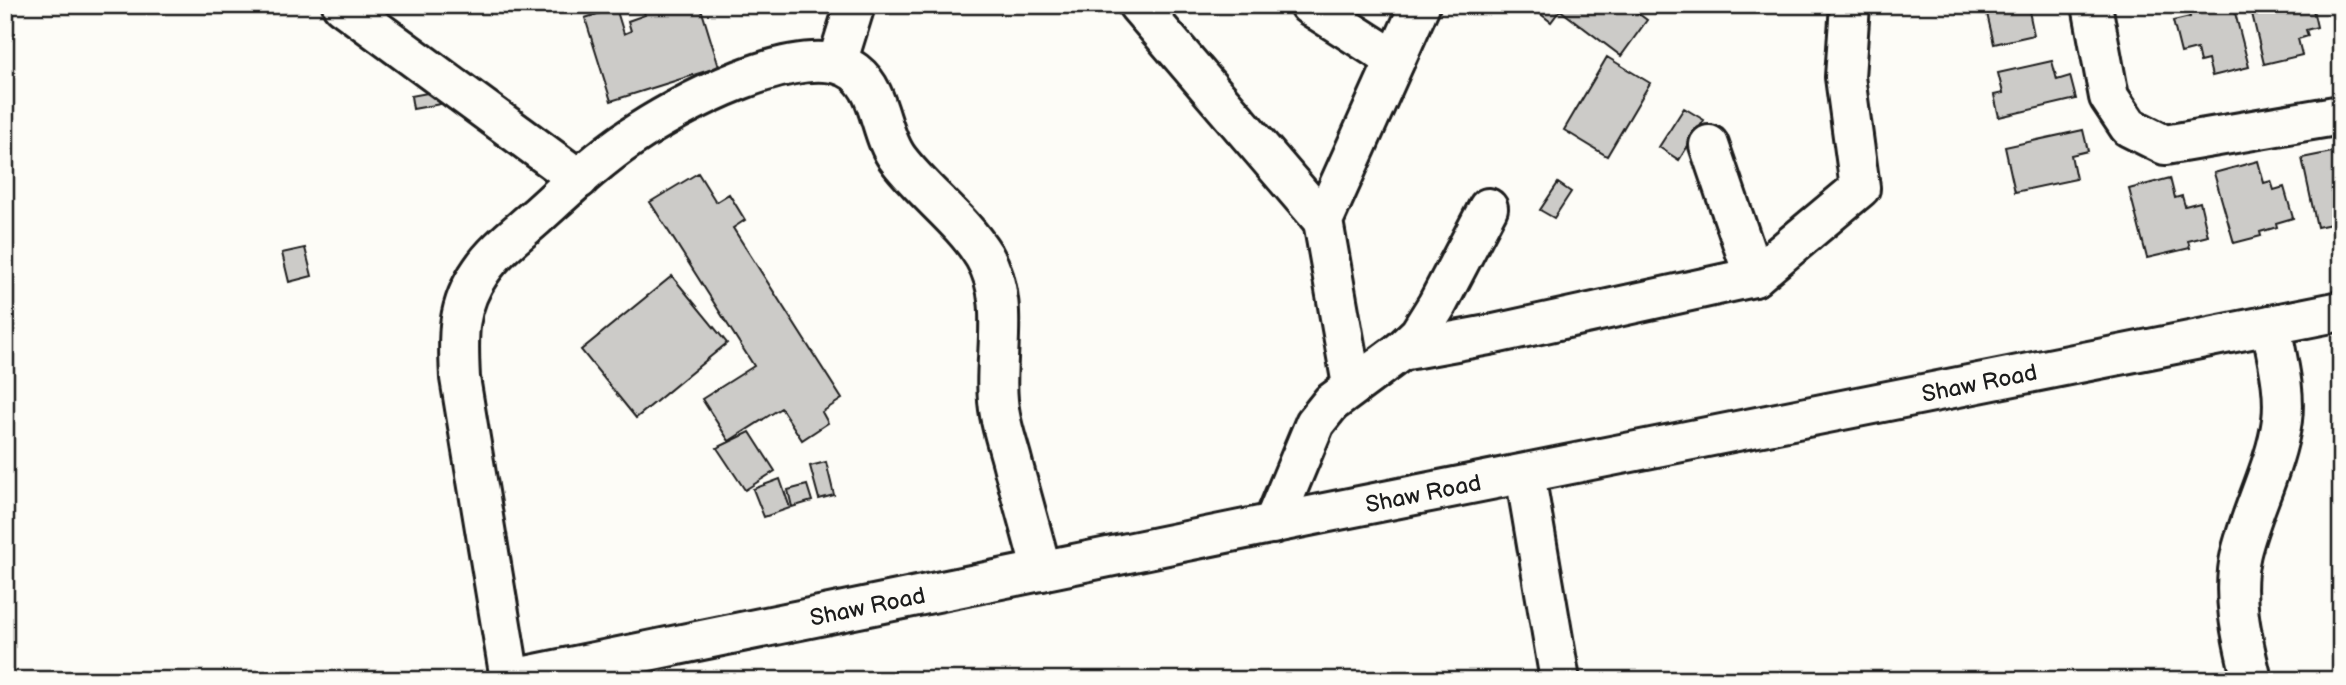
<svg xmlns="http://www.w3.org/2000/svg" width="2346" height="685" font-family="'Balsamiq Sans',sans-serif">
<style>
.building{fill:#cccbc8;stroke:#1c1c1c;stroke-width:2}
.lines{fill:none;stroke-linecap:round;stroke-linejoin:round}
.minor-casing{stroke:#1c1c1c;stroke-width:44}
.minor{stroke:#fdfcf7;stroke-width:38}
.labels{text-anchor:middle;stroke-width:5;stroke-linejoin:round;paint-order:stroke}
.street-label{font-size:23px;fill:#1c1c1c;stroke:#fdfcf7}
</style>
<rect width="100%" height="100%" fill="#fdfcf7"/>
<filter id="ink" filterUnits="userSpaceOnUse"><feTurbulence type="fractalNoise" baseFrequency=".0143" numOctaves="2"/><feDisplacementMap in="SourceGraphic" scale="14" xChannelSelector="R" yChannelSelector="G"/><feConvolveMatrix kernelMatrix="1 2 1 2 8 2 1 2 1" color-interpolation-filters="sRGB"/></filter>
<g filter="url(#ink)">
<path class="building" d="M647,5H700L719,67L611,101L585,18L616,8L624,34L631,31L628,21L645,15L642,7Z
M1529,5H1627L1647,20L1621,56L1560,10L1551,22Z
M1985,5H2051L2029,11L2034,35L1994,44Z
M2187,5H2233L2249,67L2212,76L2208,60L2200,62L2197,49L2181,53L2173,21L2190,17Z
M2250,5H2312L2317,27L2306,30L2308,36L2298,39L2302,55L2264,64Z
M1607,57L1650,83L1607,156L1564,130Z
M2052,61L2057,80L2070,76L2076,99L1999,117L1994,95L2003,93L1998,73Z
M444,90L446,103L413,109L411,96Z
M1684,108L1704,120L1679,160L1659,147Z
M2083,130L2088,151L2071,155L2076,179L2015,192L2005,147Z
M2337,151L2341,166V222L2317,227L2302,158Z
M2258,161L2264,183L2271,181L2274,190L2284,187L2293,218L2276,223L2277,227L2260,232L2261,236L2234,243L2214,173Z
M698,173L716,202L729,194L745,220L733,228L842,399L822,412L828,423L802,440L781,408L729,441L702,399L754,366L650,202Z
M2170,178L2175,198L2182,196L2185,206L2200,202L2208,236L2188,241L2190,248L2147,258L2129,189Z
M1558,183L1571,192L1554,218L1540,210Z
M305,248L312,276L289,282L282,253Z
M672,276L727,343L636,418L581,350Z
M750,432L775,471L745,490L717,448Z
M826,462L834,495L819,499L810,466Z
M780,479L790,508L764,517L753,489Z
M807,485L812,501L792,507L788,490Z"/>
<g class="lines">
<defs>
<g id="minor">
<path d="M342,5L579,179"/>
<path d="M1138,5L1323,221"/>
<path d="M1309,5L1395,60"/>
<path d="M2092,5L2109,97L2129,127L2165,145L2341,115"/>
<path d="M837,63L855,5"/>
<path d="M1709,145L1754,277"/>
<path d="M1401,351L1494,334L1754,277L1860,188L1845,77L1850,5"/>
<path d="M1352,385L1323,221L1420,5"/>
<path d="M1525,474L1560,680"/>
<path d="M1273,524L1315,423L1331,403L1401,351L1419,334L1437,305L1488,208"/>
<path d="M510,679L460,378C458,337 456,307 481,271C495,250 517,234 536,217C566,190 596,161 630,138C673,108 806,35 855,72C882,93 879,135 899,160C925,194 962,220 984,256C1013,305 990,363 1000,415C1003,433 1010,451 1014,469C1023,503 1033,537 1042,571"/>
<path id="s1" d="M506,680L1319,514L2341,311"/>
<path d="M2252,680C2242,639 2231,595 2241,553C2252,508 2276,466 2282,420C2286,389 2276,355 2271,325"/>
</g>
</defs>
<use href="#minor" class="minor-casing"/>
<use href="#minor" class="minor"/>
</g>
</g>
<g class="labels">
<g class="street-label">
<text dy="8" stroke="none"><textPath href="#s1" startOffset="1503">Shaw Road</textPath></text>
<text dy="8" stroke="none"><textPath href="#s1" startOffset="936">Shaw Road</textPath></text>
<text dy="8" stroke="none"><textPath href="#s1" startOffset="369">Shaw Road</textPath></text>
</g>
</g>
<rect width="2346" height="685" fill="none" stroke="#fdfcf7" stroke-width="28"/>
<rect x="14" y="14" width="2318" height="657" fill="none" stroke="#1c1c1c" stroke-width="2.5" filter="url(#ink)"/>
</svg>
